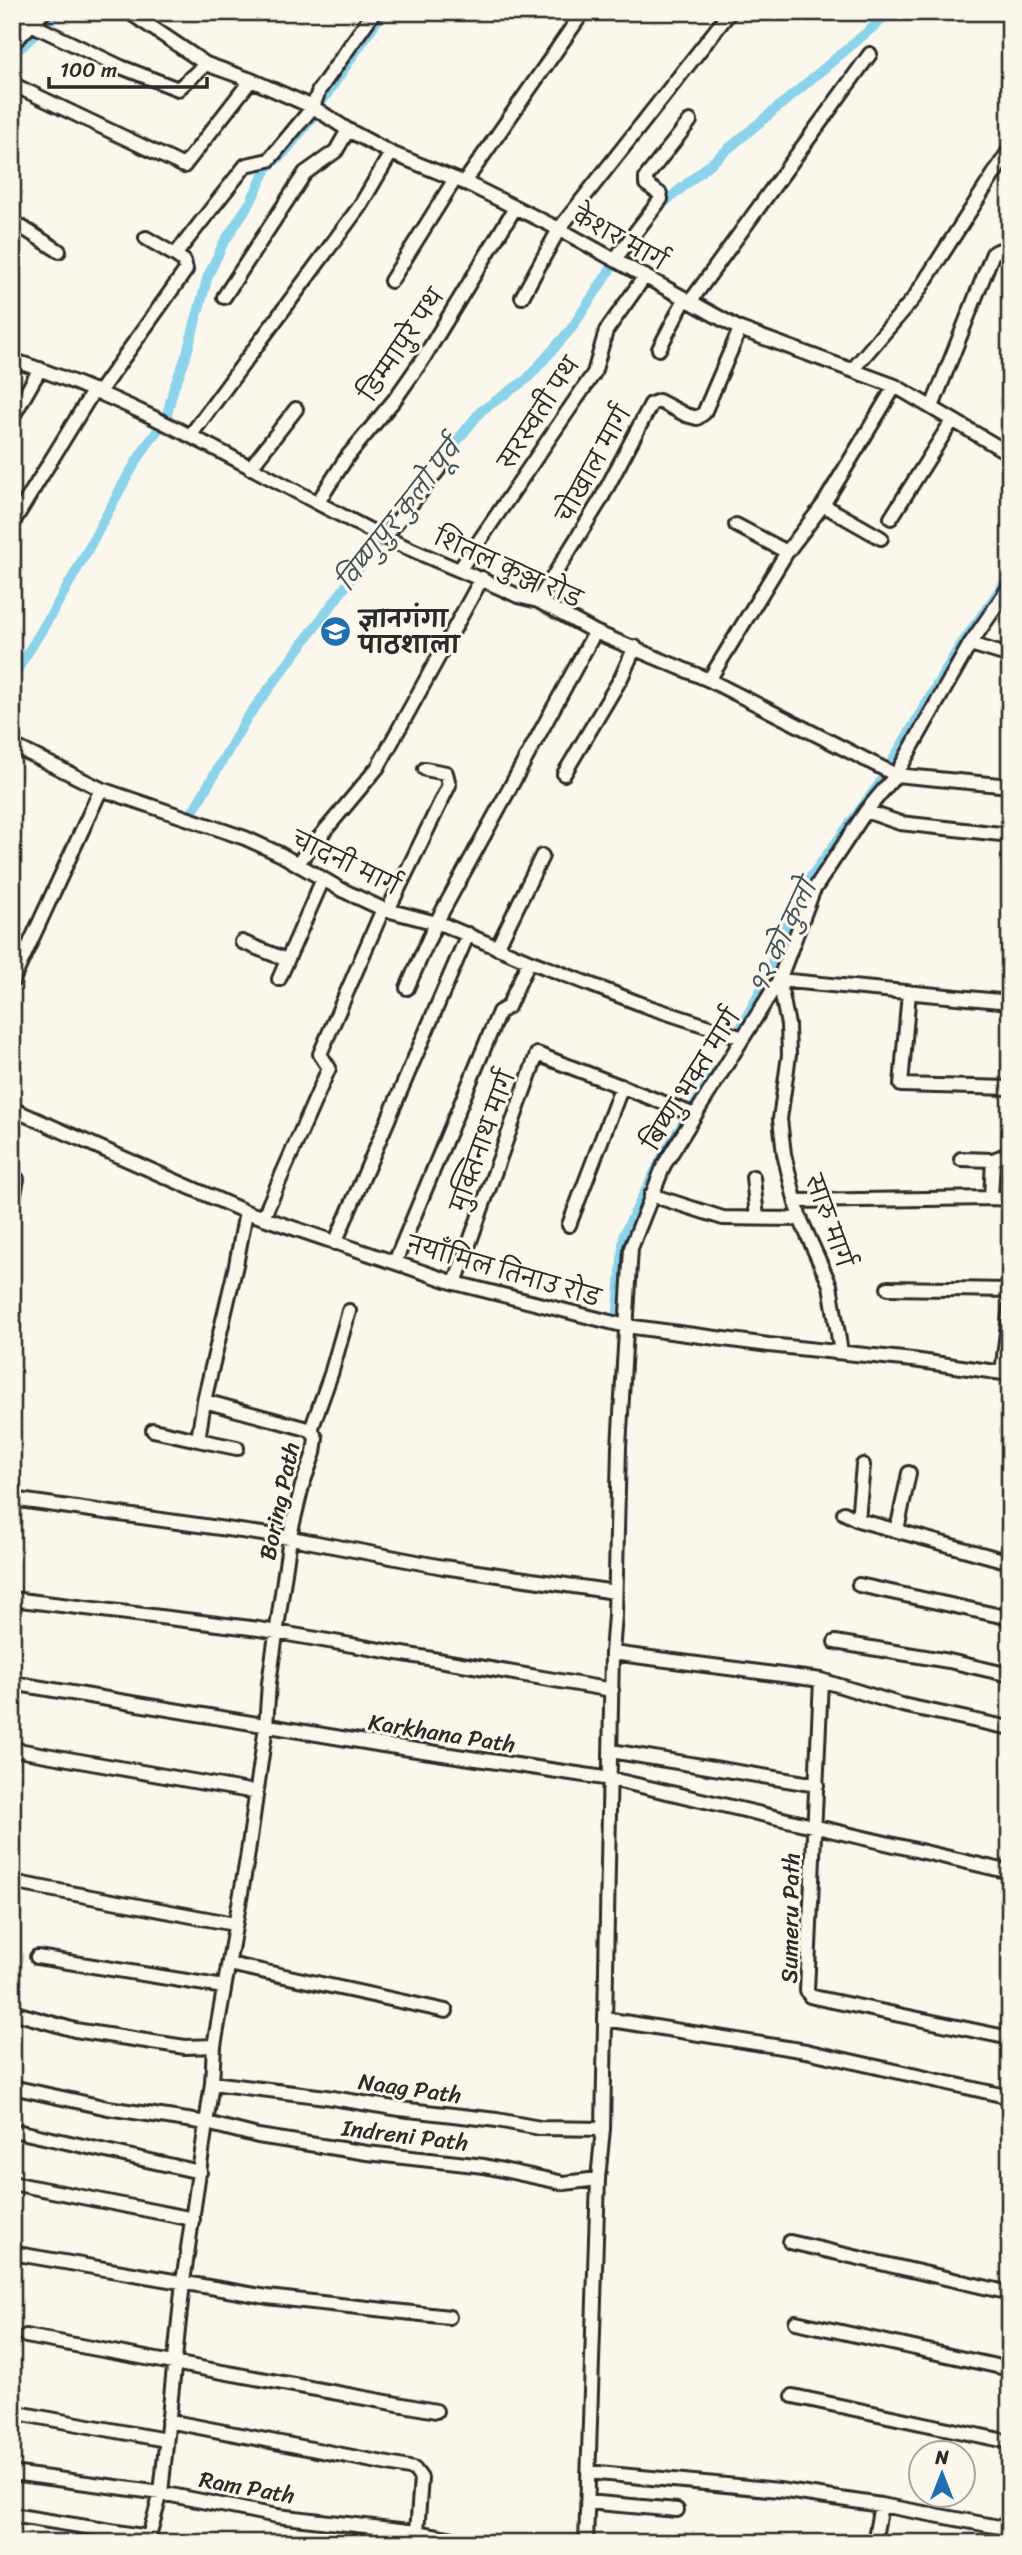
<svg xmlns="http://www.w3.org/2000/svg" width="1022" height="2555" font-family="Sriracha,'Playpen Sans Deva',sans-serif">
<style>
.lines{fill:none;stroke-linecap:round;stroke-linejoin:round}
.canal{stroke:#8ad3eb;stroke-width:10}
.minor-casing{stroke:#2b2b2b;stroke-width:18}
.minor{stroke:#fbf7ec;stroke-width:12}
.labels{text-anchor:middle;stroke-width:6;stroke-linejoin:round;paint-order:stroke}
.street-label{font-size:23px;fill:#2b2b2b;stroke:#fbf7ec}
.poi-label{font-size:23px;font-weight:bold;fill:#2b2b2b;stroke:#fbf7ec;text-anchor:start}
.water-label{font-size:24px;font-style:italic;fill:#43555b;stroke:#fbf7ec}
</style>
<rect width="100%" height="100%" fill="#fbf7ec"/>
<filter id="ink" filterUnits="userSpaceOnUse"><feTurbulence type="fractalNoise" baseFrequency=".0143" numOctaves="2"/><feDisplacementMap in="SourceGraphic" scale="14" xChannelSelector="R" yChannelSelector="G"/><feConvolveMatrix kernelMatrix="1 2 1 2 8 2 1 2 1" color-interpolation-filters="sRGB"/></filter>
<g filter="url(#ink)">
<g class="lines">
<path class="canal" d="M12,50L22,47L57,12
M321,103L383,12
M658,209L665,202L891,12
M166,418L174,387L185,360L208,276L223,244L251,201L267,168L285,152L313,117
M435,468L481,411L527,379L571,329L610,270
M12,678C40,634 67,589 92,542C113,504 131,465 158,430
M189,818L247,718L387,531
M734,1041L766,980L780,938L810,878L879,784L958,649L1010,575
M617,1324L624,1234L664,1154L715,1072"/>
<defs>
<path id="minor" d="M129,12L206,64L251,80L313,107L348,130L391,153L470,185L559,229L740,329L895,386L1010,454
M12,15L121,67L178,89L206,64
M12,44L44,12
M12,84L184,166L251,80
M464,183L583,12
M12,221L59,251
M146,238L175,255
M615,259L661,199L660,194L646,184V177L690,121
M391,281L455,179
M224,297L305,173L336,151L348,130
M522,297L559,229L730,12
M690,302L870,54
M659,349L685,299
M12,360C134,399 245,466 358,524C410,552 466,571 518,596L538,601L595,632L709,680L896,775L1010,786
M853,369L914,298L1010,149
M99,392L186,270L184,261L175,255L246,165L269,160L313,107L319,90L374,12
M932,407L993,253L1000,250L1010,254
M12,418L40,369
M190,436L360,206L391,153
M250,468L296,409
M318,502L347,457L395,399L423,359L515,208
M823,505L881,538
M891,518L952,421
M12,524L94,390
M736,525L787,552
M385,537L442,465
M460,569L594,373L606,331L645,276
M538,601L600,501L651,404L659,401L686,415L697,418L704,413L740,329
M970,644L1010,656
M709,680L787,552L823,505L895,386
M12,745L101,789L245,838L280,854L342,890L383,909L444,925L529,961L649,1007L743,1038
M564,774L621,678L635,647
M866,811L900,823L1010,835
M297,864L378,767L482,578
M388,910L449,785L446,773L425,769
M242,942L287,960
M497,948L542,856
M279,979L323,879
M12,982L101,789
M407,988L436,923L595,632
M909,992L901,1085L1010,1088
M12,1109L246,1212L455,1283L626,1326L769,1345L913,1360L1010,1374
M961,1159L993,1160
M753,1177L757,1218
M12,1178L17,1179L12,1204
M651,1195L723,1218L801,1219
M991,1198L1010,1199
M796,1201L991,1198L993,1160L1010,1153
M263,1218L329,1068L320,1054L383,909
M569,1225L622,1086
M335,1243L468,934
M395,1262L499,1012L508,1007L529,961
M455,1283L537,1054L695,1115
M888,1288L1010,1290
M841,1352L830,1285L799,1216L784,1154L780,1119L789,1055L788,1025L779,980L1010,1002
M1002,1373L1010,1307
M153,1430L198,1440L204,1401
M311,1430L331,1374L349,1311
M198,1440L237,1448
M863,1465L858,1520L1010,1562
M12,1499L291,1538L443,1567L615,1592
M844,1513L858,1520
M897,1530L909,1473
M859,1585L1010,1618
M12,1599L259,1629L612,1690
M835,1642L949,1661L1010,1675
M612,1653L821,1680L902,1705L1010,1728
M821,1680L807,1991L810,1996L818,1998L1010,2038
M12,1683L383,1745L611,1779L1010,1872
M12,1749L255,1792
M611,1751L817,1785
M12,1882L234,1924
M37,1957L224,1987
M229,1964L446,2011
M12,2012L75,2030L185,2047L214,2046
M605,2019L806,2051L1010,2097
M212,2083L326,2097L400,2109L497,2120L540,2128L603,2129
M12,2087L108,2108L207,2123L258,2136L367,2153L484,2166L564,2183L598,2179
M12,2130L200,2172
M12,2183L193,2219
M790,2242L1010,2293
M12,2253L267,2297L449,2317
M796,2322L1010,2369
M26,2336L436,2411
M793,2396L1010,2442
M12,2412L166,2440
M168,2421L414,2469L421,2478L417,2532
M588,2472L779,2490L881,2505L1010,2529
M12,2473L161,2493L277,2516L417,2532L475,2543
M587,2502L677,2510
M12,2515L148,2537
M147,2543L161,2493L183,2282L212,2083L214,2046L247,1859L266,1726L269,1683L291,1531L302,1486L314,1453L316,1438L311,1430L204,1401L236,1265L246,1212
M586,2543L598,2179L603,2129L612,1653L615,1615L619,1447L631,1248L664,1165L779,980L813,891L866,811L896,775L970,644L1010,586
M874,2543L881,2505"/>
</defs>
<use href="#minor" class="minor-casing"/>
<use href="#minor" class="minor"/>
</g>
</g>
<defs>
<symbol id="school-disc" viewBox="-11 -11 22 22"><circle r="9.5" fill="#1f6fb2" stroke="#fbf7ec"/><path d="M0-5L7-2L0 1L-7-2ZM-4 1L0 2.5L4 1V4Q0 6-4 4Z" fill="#fff"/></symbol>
</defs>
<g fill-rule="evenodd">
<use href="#school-disc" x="318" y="614" width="35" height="35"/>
</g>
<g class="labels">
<g class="street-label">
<text transform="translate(620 239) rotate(29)" y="8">केशर मार्ग</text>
<text transform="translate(402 345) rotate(-56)" y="8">डिम्मापुरे पथ</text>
<text transform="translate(539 413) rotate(-57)" y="8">सरस्वती पथ</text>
<text transform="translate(594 464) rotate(-61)" y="8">चोखाल मार्ग</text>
<text transform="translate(508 568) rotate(24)" y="8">शितल कुञ्ज रोड</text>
<text transform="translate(346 863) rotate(26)" y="8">चादनी मार्ग</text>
<text transform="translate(692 1080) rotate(-58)" y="8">बिष्णु भक्त मार्ग</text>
<text transform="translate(483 1141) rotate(-70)" y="8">मुक्तिनाथ मार्ग</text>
<text transform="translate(829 1221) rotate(70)" y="8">सारु मार्ग</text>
<text transform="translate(504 1271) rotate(16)" y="8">नयाँमिल तिनाउ रोड</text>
<text transform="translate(279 1501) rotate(-78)" y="8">Boring Path</text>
<text transform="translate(442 1733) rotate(9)" y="8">Karkhana Path</text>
<text transform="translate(790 1918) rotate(-89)" y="8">Sumeru Path</text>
<text transform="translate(410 2088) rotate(8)" y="8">Naag Path</text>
<text transform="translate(405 2135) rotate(7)" y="8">Indreni Path</text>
<text transform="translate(247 2487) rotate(10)" y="8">Ram Path</text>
</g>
<g class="poi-label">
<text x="359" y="627">ज्ञानगंगा<tspan x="359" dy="26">पाठशाला</tspan></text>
</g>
<g class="water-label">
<text transform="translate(399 516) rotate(-52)" y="8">विष्णुपुर कुलो पूर्व</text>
<text transform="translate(784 937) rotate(-65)" y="8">१२ को कुलो</text>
</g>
</g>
<rect width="1022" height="2555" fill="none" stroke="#fbf7ec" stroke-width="42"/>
<rect x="21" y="21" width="980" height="2513" fill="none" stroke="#2b2b2b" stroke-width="2.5" filter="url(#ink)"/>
<g transform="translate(942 2474)"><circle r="33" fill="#fbf7ec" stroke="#a8a59f" stroke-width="2"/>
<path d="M0-5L12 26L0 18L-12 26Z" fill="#1f6fb2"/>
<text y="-10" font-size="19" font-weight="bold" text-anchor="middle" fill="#2b2b2b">N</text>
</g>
<path d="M49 77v10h158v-10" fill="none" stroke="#2b2b2b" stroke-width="3.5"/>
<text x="60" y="77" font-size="21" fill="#2b2b2b" stroke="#fbf7ec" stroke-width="5" paint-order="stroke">100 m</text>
</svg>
